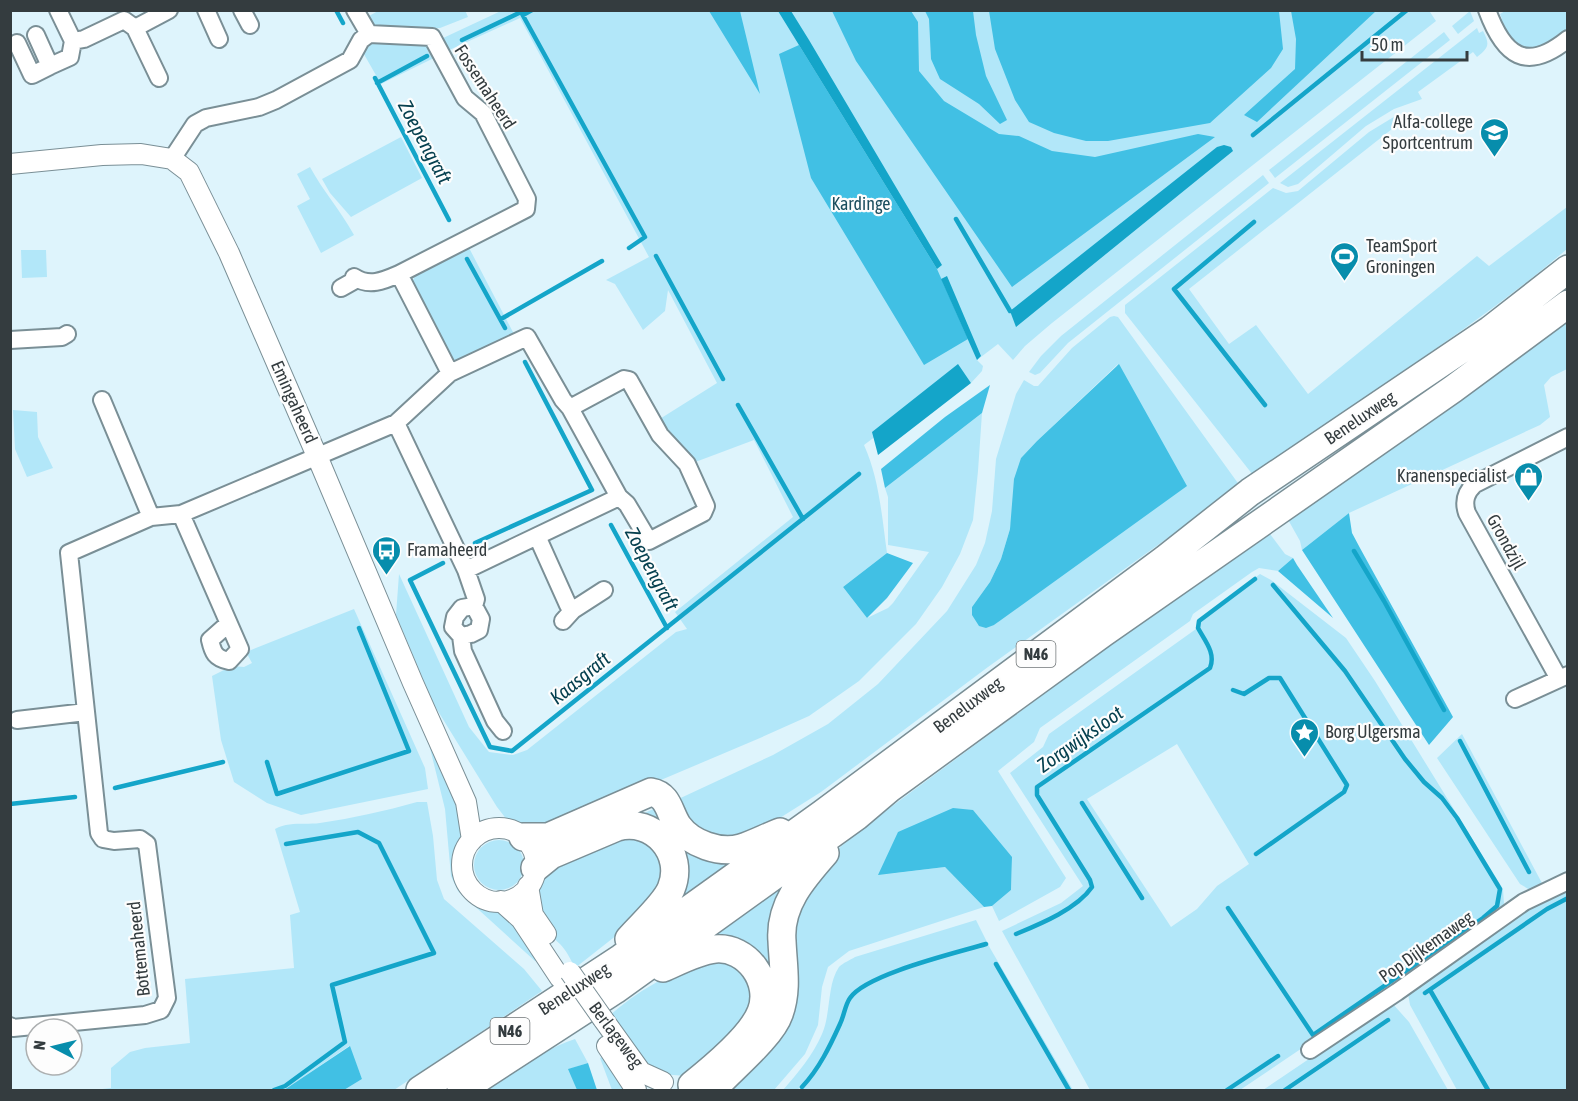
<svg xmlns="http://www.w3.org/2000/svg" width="1578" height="1101" font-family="'Asap Condensed',sans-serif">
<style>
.green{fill:#b2e7f9;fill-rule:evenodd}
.forest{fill:#41c0e4}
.water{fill:#14a5c9}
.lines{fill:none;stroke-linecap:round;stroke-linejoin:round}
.stream{stroke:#14a5c9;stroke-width:4.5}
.minor-casing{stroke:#7a8f96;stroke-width:20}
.tertiary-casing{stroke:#7a8f96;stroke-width:22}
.trunk-casing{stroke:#7a8f96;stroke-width:30}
.minor{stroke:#fff;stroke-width:16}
.tertiary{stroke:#fff;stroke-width:20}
.trunk{stroke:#fff;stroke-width:27}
.tertiary-bridge-casing{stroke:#7a8f96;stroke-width:22;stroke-linecap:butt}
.tertiary-bridge{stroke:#fff;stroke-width:20}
.labels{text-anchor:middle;stroke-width:4.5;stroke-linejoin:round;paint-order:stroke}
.shield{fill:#fdfdfd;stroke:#707678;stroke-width:1.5}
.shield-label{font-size:16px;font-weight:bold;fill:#343c3f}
.street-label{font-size:18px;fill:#343c3f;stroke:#fdfdfd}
.poi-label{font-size:18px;fill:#343c3f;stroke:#fdfdfd;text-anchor:start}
.park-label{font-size:18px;fill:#1c4f5f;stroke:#fdfdfd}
.water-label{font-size:20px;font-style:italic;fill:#06404f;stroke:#fdfdfd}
</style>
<rect width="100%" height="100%" fill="#def4fc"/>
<path class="green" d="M465,10L468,17L440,28L377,29L369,16L378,11Z
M503,10L1432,11L1430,12L1436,21L1052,323L1025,346L1013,360L998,344L977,360L983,366L982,371L971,383L962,371L864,445C879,478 882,517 887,553L843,587L867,618L888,608L893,603L929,552L888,545V497L885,488L982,413L978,471L973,520L960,554L942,587L916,624L859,681L809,716L760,738L583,813L526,830L511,825L497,807L433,703L396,615L399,574L469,727L489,752L513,755L527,750L676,632L687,629L675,612L793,517L754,440L690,464L655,422L717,383L668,290L665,311L643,330L615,284L606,280L649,257L520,18L447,51L441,39Z
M1470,11L1474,21L1458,34L1452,26Z
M1505,11H1567V29C1539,52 1517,60 1499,21L1502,19L1500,14Z
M1477,28L1479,33L1483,31C1490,44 1489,48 1477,57L1473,52L1418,92L1422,99L1394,109L1366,126L1298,184L1288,187L1280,183Z
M1444,32L1450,40L1275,178L1269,170Z
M370,41L427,43L436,57L381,84L361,49Z
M1397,115L1392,129L1189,289L1229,344L1256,325L1308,394L1477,256L1489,266L1567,207V249C1469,333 1357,399 1253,475L1125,313V305L1273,188L1286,193L1298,191L1369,132Z
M401,137L422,178L351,217L330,193L322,179Z
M310,167C323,191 341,211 354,235L321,253L297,206L310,199L297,174Z
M1263,175L1269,183L1068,343L1040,373L1035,375L1029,372L1041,356L1061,336Z
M467,244L515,336L456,362L450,357L411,285L416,273Z
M21,250H46L47,277L22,278Z
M1114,316L1118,317L1240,486L988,667L821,792L764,828L741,840L697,834L672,802L773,755L828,724L878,684L947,611L976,565L985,543L992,511L996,459L1016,394L1024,380L1034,386H1038L1072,348L1110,317ZM1118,364L998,622L994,625L972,607L990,582L1001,559L1010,529L1021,458L1037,441Z
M1567,319V369L1551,377L1544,385L1550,417L1540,425L1349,513L1302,550L1300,541L1286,516Z
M13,410L37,412L38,437L53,468L27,477L15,449Z
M1267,530L1285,554L1293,558L1278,571L1259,568L1252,572L1193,614L1190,621L1040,728L1034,742L998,771L1066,878L1060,887L999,921L992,906L1011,890L1012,857L879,875L945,867L984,907L849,951L828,967L822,987L818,1025L805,1054L774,1090H721L788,940L815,870L857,832L1067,677L1087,660Z
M1260,574L1271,580L1346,638L1375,681L1503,889L1504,904L1493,915L1391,988L1240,1090H1090L1002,931L1061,903L1083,886L1010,773L1043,747L1049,734L1196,629L1198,620ZM1177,744L1249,864L1217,886L1197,909L1171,927L1087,799Z
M354,609L425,768L428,789L301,815L267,803L234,782L221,740L212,676L232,666L244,667L252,663L246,652Z
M1462,734L1543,885L1530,890L1520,884L1437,758Z
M428,740L461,814L464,836L456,856V877L465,894L475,902L497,909L513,920L540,957L535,961L458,891L451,876L445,809Z
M417,802H427L433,836L437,880L444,899L524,969L542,991L394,1090H344L362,1079L349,1046L284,1090H94L111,1088V1068L130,1052L145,1048L190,1043L185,979L294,968L290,915L300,912L275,829C289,821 305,825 320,823C353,818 385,811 417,802Z
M658,807L664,814L753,851L644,930L680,878L631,819Z
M614,834L659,845L665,881L636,920L575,968C571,960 566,950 560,944C542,927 528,900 541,874Z
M474 865a25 25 0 1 1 50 0a25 25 0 1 1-50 0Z
M803,865L780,979L752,958L680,955Z
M1567,888V1090H1457L1410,1005L1408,994L1487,935Z
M976,920L990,948L1073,1090H804L802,1087L796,1090H783C798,1073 813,1055 822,1034C831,1014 827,984 839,967C843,963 850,960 855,957Z
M707,958L739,965L756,986L748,1023L687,1076L660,1074L646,1068L609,1016C637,991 672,972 707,958Z
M1392,1003L1409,1022L1448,1090H1263Z
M575,1039L588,1063L569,1069L577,1090H488C515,1072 543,1049 575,1039Z
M604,1056L629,1090H612L600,1058Z"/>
<path class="forest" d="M709,11H740L760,94Z
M832,11H911L918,22L919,71L944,101L999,134L1019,136L1052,151L1095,157L1198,134L1215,137L1012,287L856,61Z
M925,11H973L976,35L986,76L1007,120L1000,124L979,104L940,79L931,59L929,19Z
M989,11H1279L1283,49L1271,68L1210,123L1108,141H1086L1054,133L1029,122L1015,100L995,49Z
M1291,11H1376L1257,122L1244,115L1295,69L1296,39Z
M799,45L937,269L968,339L924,365L811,178L779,54Z
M1119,364L1187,486L994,625L986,628L979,626L972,615V607L990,582L1001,559L1010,529L1014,479L1021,458L1037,441Z
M990,385L982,413L885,488L881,469L945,417Z
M1349,513L1352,533L1360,548L1453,717L1429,745L1302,550Z
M887,553L913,563L887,598L867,618L843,587Z
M1293,558L1297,565L1333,618L1278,571Z
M953,808L973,810L1012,857L1011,890L992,906L984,907L945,867L878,875L898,832Z
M350,1046L362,1079L344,1090H284Z
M588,1063L597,1090H577L568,1069Z"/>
<path class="water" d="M778,11H791L809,40L942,265L937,269Z
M1224,145L1231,147L1233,151L1016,327L1010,311L1217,147Z
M947,276L981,356L977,360L941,279Z
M958,364L971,383L878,455L872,432Z"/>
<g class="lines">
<path class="stream" d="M336,10L343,23
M523,15L532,10
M462,40L521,12L645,237L629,248
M375,78L449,220
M377,83L427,56
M1253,135L1407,10
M956,219L1010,311
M1254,222L1174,289L1265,405
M656,256L723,379
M467,259L505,328
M501,319L602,261
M738,405L803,519
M611,525L667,628
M475,543L592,490L525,362
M1354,551L1384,601L1444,710
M443,563L410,580L490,747L512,751L859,474
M1233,690L1244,694L1269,678H1280L1347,785L1344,792L1256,854
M1460,741L1529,872
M267,762L277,794L409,751L359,628
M115,788L223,762
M1082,803L1142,898
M10,804L75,797
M1228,908L1313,1035L1483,918L1497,906L1500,889L1457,818L1442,798L1424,782L1405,759L1345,671L1273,585
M1016,934C1040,924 1077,909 1092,887L1090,880L1037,795V787L1210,668C1216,653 1205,641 1198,628L1199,621L1255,579
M996,964L1069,1090
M1430,990L1488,1090
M1425,993L1547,909L1568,898
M802,1087C819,1069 830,1046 840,1024C844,1016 845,1005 850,998C866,974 956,953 986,944
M274,1090L285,1086L345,1042L332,985L434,953L379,843L358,832L286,844
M1227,1090L1278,1056
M1285,1090L1388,1020"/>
<defs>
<path id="minor" d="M58,10L73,41
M206,10L219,39
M242,10L250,25
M355,10L369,34
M1487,10C1504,56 1526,73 1568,39
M135,28L159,78
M36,35L50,66L70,57L73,41L84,39L124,20L135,28L169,10
M17,43L32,75L50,66
M172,159L195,124L206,118L259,107L276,100L350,60L361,40L369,34L432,37L465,98L483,113L527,199L526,209L399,274
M354,277C369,287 383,281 399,274L450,373
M341,288L357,279
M10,340L62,337L67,334
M102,400L151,517
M396,423L466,570L476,599L474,606L462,608L455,617L453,627L461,636L463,651L495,721L503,731
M181,514L240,649L229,661C215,658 213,653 210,640L228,624
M537,536L568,605L573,610L604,590
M466,570L619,497
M563,621L573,610
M461,636L471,634L479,630L481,619L474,606
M1559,679L1467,513C1463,501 1466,492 1475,484L1568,437
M1515,699L1568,675
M17,720L86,712
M10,1026L13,1028L145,1015L161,1010L167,998L147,844L140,839L114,841L103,839L99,833L69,553L151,517L181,514L396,423L450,373L527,337L563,400L570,408L619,497L627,504L649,541L703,513L706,506L687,464L660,435L629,380L624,379L570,408
M1310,1050L1397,992L1524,902L1568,881"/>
<path id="tertiary" d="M10,164L102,155L141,154L172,159L189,172L229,253L317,456L413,683L466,802L472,840
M462 865a37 37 0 1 1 74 0a37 37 0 1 1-74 0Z
M528,886L533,915L546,934
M501,901L521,919L560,978
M603,1019L641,1072L663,1082
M607,1046L636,1090"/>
<path id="trunk" d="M523,837H548L651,792C669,795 669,813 678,826C691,844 720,854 741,848C754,844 767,837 780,832
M535,868L551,855L617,827C653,817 686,853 671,889C664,905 641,925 629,939
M663,968C679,961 697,951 715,949C747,946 773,982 761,1012C752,1036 712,1069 692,1085
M420,1090L621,958L822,814L1165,559L1250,492L1490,330L1568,269
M461,1090L615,990L857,816L890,788L1103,633L1453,389L1568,304
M714,1090L719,1083C735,1066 772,1035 779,1014C788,990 783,966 782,941C779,905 803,878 825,853"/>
</defs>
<use href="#minor" class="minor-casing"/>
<use href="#tertiary" class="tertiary-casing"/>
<use href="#trunk" class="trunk-casing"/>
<use href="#minor" class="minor"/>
<use href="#tertiary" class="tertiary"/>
<use href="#trunk" class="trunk"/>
<defs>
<path id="tertiary-bridge" d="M570,972L603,1019"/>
</defs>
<use href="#tertiary-bridge" class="tertiary-bridge-casing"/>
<use href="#tertiary-bridge" class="tertiary-bridge"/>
</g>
<defs>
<symbol id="university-pin" viewBox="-11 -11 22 30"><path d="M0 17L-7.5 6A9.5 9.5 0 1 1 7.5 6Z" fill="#078dac" stroke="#fdfdfd"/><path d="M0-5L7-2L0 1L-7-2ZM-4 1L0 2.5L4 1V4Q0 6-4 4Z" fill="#fff"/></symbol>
<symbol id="stadium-pin" viewBox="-11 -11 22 30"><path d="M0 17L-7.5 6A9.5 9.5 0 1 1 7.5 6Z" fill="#078dac" stroke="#fdfdfd"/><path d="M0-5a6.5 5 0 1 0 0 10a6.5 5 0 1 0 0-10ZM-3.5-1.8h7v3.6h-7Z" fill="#fff"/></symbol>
<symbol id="shop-pin" viewBox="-11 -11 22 30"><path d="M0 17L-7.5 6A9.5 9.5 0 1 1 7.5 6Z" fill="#078dac" stroke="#fdfdfd"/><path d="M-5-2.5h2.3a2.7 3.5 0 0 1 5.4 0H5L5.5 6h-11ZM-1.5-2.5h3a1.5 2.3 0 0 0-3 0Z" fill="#fff"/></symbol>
<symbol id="bus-pin" viewBox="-11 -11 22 30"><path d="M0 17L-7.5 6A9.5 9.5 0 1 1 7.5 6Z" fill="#078dac" stroke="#fdfdfd"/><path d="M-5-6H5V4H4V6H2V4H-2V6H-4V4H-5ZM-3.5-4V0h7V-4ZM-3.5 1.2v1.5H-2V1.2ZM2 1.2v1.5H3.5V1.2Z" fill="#fff"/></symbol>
<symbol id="sight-pin" viewBox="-11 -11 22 30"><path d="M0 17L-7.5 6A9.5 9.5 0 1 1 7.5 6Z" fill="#078dac" stroke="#fdfdfd"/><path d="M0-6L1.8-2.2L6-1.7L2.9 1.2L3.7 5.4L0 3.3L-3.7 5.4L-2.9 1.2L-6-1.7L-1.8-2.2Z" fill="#fff"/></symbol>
</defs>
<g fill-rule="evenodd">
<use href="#university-pin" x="1478" y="116" width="33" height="45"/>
<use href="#stadium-pin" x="1328" y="240" width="33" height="45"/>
<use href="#shop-pin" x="1512" y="460" width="33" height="45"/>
<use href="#bus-pin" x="370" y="534" width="33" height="45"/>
<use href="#sight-pin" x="1288" y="716" width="33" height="45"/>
</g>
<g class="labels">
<g class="shield">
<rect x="1016.5" y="641" width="39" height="26" rx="4.5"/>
<rect x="490.5" y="1018" width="39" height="26" rx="4.5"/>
</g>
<g class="shield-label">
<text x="1036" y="660">N46</text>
<text x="510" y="1037">N46</text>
</g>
<g class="street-label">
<text transform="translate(485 87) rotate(57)" y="6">Fossemaheerd</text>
<text transform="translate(294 402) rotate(66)" y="6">Emingaheerd</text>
<text transform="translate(1360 418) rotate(-34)" y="6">Beneluxweg</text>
<text transform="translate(1506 542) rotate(61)" y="6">Grondzijl</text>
<text transform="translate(968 705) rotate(-37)" y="6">Beneluxweg</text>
<text transform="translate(1426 947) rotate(-35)" y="6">Pop Dijkemaweg</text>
<text transform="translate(139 949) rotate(-96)" y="6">Bottemaheerd</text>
<text transform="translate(574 989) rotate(-33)" y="6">Beneluxweg</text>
<text transform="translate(616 1035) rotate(53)" y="6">Berlageweg</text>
</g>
<g class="poi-label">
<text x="1473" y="128" text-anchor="end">Alfa-college<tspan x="1473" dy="21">Sportcentrum</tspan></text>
<text x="1366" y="252">TeamSport<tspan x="1366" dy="21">Groningen</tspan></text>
<text x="1507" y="482" text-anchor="end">Kranenspecialist</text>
<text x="407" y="556">Framaheerd</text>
<text x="1325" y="738">Borg Ulgersma</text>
</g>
<g class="park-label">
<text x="861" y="210">Kardinge</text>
</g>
<g class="water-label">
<text transform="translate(425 142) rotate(62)" y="7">Zoepengraft</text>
<text transform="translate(652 569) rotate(62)" y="7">Zoepengraft</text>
<text transform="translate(580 678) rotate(-39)" y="7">Kaasgraft</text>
<text transform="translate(1080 739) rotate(-35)" y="7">Zorgwijksloot</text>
</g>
</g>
<rect width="1578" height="1101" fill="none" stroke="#343c3f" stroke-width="24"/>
<g transform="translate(54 1047) rotate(277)"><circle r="28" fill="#fdfdfd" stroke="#adb0b1" stroke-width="1.5"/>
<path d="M0-4.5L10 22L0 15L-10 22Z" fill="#078dac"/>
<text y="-9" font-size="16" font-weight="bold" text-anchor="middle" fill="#343c3f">N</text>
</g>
<path d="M1362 51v9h105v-9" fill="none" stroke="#343c3f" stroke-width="3"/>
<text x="1371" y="51" font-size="18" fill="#343c3f" stroke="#fdfdfd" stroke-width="4.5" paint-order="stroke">50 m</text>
</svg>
